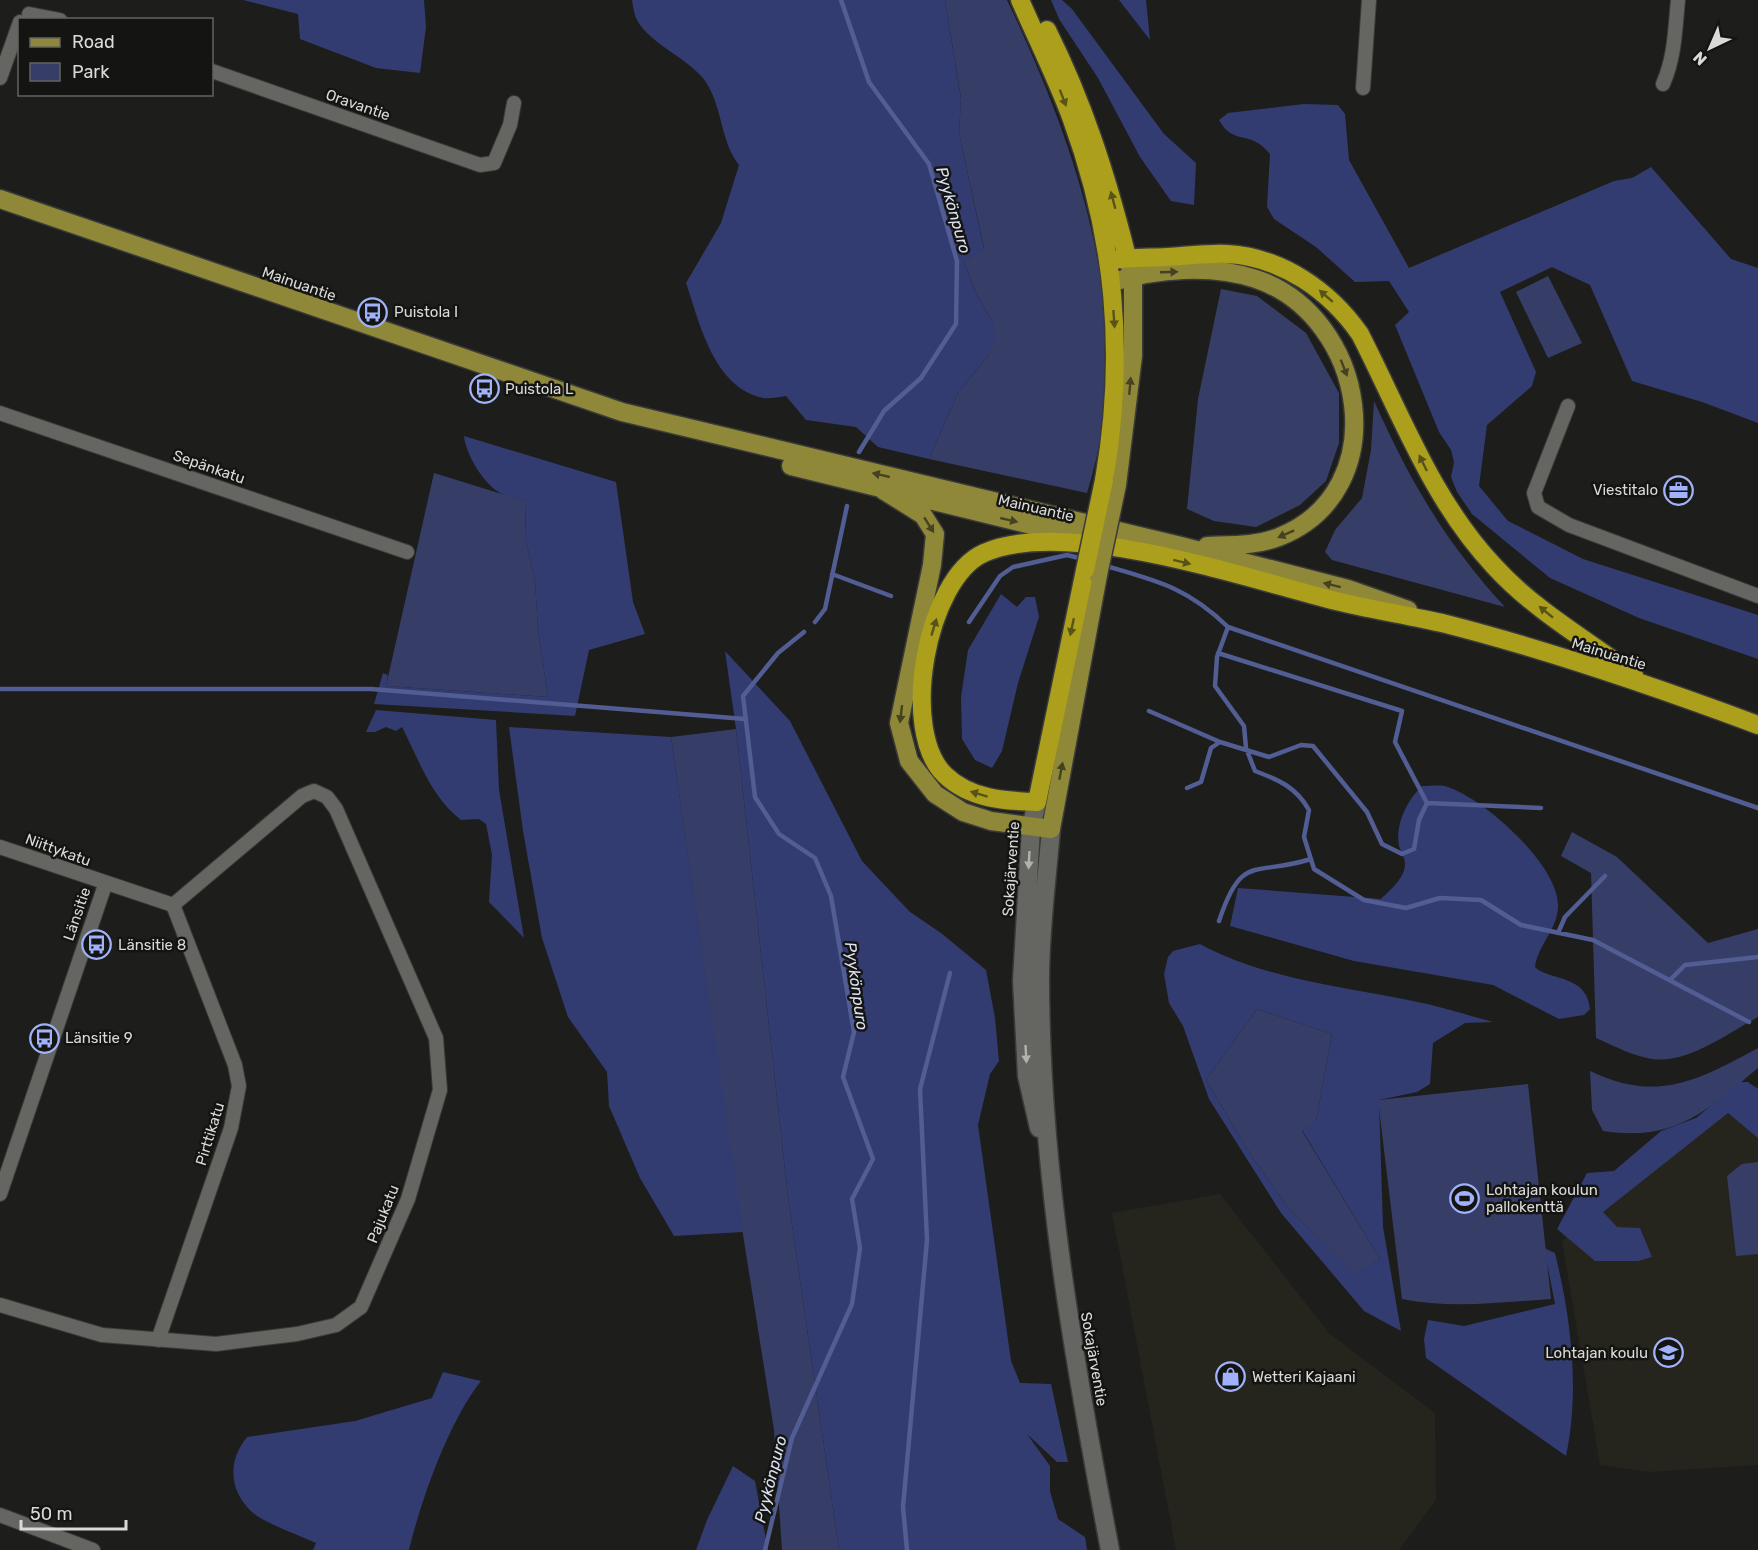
<svg xmlns="http://www.w3.org/2000/svg" width="1758" height="1550" font-family="Rubik,sans-serif">
<style>
.built{fill:#25251d}
.green{fill:#363e67}
.forest{fill:#333c70;fill-rule:evenodd}
.lines{fill:none;stroke-linecap:round;stroke-linejoin:round}
.stream{stroke:#515d93;stroke-width:4.5}
.street-casing{stroke:#3a3a38;stroke-width:16}
.secondary-casing{stroke:#3a3a38;stroke-width:21}
.primary-casing{stroke:#3a3a38;stroke-width:21}
.highway-casing{stroke:#3a3a38;stroke-width:21}
.street{stroke:#656562;stroke-width:14}
.secondary{stroke:#656562;stroke-width:18}
.primary{stroke:#8f8838;stroke-width:18}
.highway{stroke:#ab9f1c;stroke-width:18}
.primary-bridge-casing{stroke:#3a3a38;stroke-width:21;stroke-linecap:butt}
.highway-bridge-casing{stroke:#3a3a38;stroke-width:21;stroke-linecap:butt}
.primary-bridge{stroke:#8f8838;stroke-width:18}
.highway-bridge{stroke:#ab9f1c;stroke-width:18}
.oneway{fill:#585316}
.oneway2{fill:#454221}
.oneway3{fill:#b1b1af}
.labels{text-anchor:middle;stroke-width:5;stroke-linejoin:round;paint-order:stroke}
.street-label{font-size:15px;fill:#dadad8;stroke:#141412}
.poi-label{font-size:15px;fill:#dadad8;stroke:#141412;text-anchor:start}
.water-label{font-size:16px;font-style:italic;fill:#dde2f3;stroke:#141412}
</style>
<rect width="100%" height="100%" fill="#1d1d1b"/>
<path class="built" d="M1758,1084V1465L1649,1472L1600,1465L1562,1241Z
M1220,1194L1329,1333L1435,1413L1436,1500L1399,1550H1176L1112,1213Z"/>
<path class="green" d="M945,0H1007C1079,152 1140,326 1087,493L929,459L958,393L988,356L993,322L977,295L964,262L984,248L959,133L961,98Z
M1548,276L1582,343L1548,358L1516,292Z
M1221,289L1257,296L1306,333L1339,393V443L1326,481L1300,505L1256,527L1214,521L1187,509L1198,399Z
M1374,401C1410,481 1445,542 1505,607L1332,560L1325,552L1335,530L1362,498L1371,450Z
M434,473L525,501L526,541L535,580L538,630L548,697L386,686Z
M736,729L788,1197L839,1550H782L774,1430L735,1184L671,737Z
M1572,832L1617,857L1708,943L1758,929V1017C1728,1033 1688,1064 1652,1059C1633,1056 1614,1046 1596,1038L1591,873L1561,856Z
M1257,1009L1332,1034L1316,1121L1302,1131L1380,1259L1354,1275L1291,1211L1252,1157L1206,1080Z
M1758,1048V1068C1706,1111 1676,1142 1603,1131L1592,1110L1590,1071C1657,1103 1697,1081 1758,1048Z
M1528,1084L1551,1299C1501,1302 1451,1309 1402,1299L1378,1100Z
M1758,1162V1254L1736,1256L1727,1176L1742,1164Z"/>
<path class="forest" d="M243,0H424L426,27L420,73L376,68L300,39L298,14Z
M632,0H945L961,99L959,133L984,249L964,262L977,295L993,322L996,336L988,356L958,393L929,459L878,447L856,427L806,420L786,396C779,397 769,399 763,398C713,387 700,323 686,283L721,223L739,165C719,140 723,102 702,77C685,57 646,41 636,18C634,13 633,6 632,0Z
M1051,0H1062L1072,9L1164,134L1196,163L1194,205L1171,201L1140,157L1098,78L1059,19Z
M1119,0H1146L1150,40Z
M1304,104L1338,105L1345,114L1349,160L1409,268L1614,181L1632,178L1651,167L1731,259L1758,268V423L1702,402L1632,381L1590,285L1552,267L1500,292L1536,372L1532,386L1487,425L1479,486L1508,521L1583,559L1758,615V659L1639,618L1550,578L1472,514L1457,492L1451,477L1454,462L1451,450L1439,432L1395,325L1409,312L1389,281L1355,282L1316,247L1274,219L1267,207L1270,154C1249,128 1234,147 1219,120L1228,113Z
M464,436L616,482L633,602L645,634L589,650L575,716L374,704L383,673L388,675L386,686L548,697L538,630L535,580L526,541L525,501C518,499 509,498 502,494C484,485 466,455 464,436Z
M1001,594L1017,607L1026,597H1035L1039,617L1018,683L1002,751L992,768L975,760L962,739L961,697L968,650Z
M725,651L790,721L862,861L910,912L941,933L986,970L995,1018L999,1061L990,1074L978,1125L1011,1361L1020,1383L1051,1384L1068,1462H1057L1027,1434L1050,1466V1491L1058,1519L1085,1537L1087,1550H839L788,1197L736,729Z
M376,710L496,720L499,790L524,938L489,902L492,855L486,824L479,819L461,820C431,797 419,760 402,727L396,731L386,727L375,732H366Z
M509,727L671,737L743,1232L674,1236L640,1178L609,1106L607,1072L568,1017L542,938L523,831Z
M1422,786C1429,786 1438,785 1445,786C1483,797 1560,866 1558,907C1557,930 1538,945 1535,967C1549,981 1587,974 1590,1009L1584,1015L1559,1019L1493,985L1354,961L1230,926L1238,888L1381,899C1390,890 1405,878 1405,864C1405,858 1401,852 1399,846C1395,825 1407,800 1422,786Z
M1200,944C1262,978 1343,987 1413,1001C1440,1006 1466,1015 1493,1022L1465,1023L1433,1043L1430,1084L1417,1092L1379,1100L1383,1227L1401,1331L1364,1311L1281,1213L1209,1099L1183,1026L1169,1003L1164,974L1168,957L1173,951ZM1257,1009L1332,1034L1316,1121L1302,1130L1380,1259L1354,1274L1291,1211L1252,1157L1206,1080Z
M1740,1082H1748L1758,1089V1138L1728,1113L1603,1212L1617,1227L1640,1228L1652,1257L1638,1261H1595L1557,1229L1587,1173L1614,1171L1661,1131L1696,1118Z
M1544,1248L1555,1253C1571,1318 1580,1391 1566,1456L1426,1358L1424,1339L1428,1320L1464,1326L1555,1304Z
M443,1372L481,1381C449,1421 421,1500 409,1550H313L316,1543C301,1536 262,1522 252,1512C228,1490 228,1460 247,1437L355,1421L432,1398Z
M733,1466L755,1481L768,1550H696L707,1520Z"/>
<g class="lines">
<path class="stream" d="M841,0L869,82L929,164L957,261L956,324L921,378L884,411L859,452
M1106,566C1158,581 1188,588 1228,627L1758,808
M832,574L891,596
M815,622L825,609L847,506
M969,622L1000,576L1013,567L1067,555L1083,559
M1228,627L1217,657L1215,686L1244,726L1246,748L1255,771C1279,780 1296,787 1309,810L1304,837L1314,869L1364,900L1406,908L1440,898L1481,900L1521,925L1593,940L1749,1022
M1218,653L1402,711L1395,742L1427,803L1541,808
M0,689H371L745,719
M1149,711L1220,742
M1187,788L1201,782L1211,748L1220,742L1269,757L1301,745L1313,746L1367,812L1382,844L1402,854L1414,849L1419,820L1427,803
M1219,921C1242,852 1254,877 1311,859
M1558,933L1565,917L1605,876
M1670,980L1685,965L1758,957
M765,1550L792,1438L852,1304L860,1248L852,1199L873,1159L843,1077L854,1032L831,896L815,858L779,834L755,797L743,696L778,653L804,632
M907,1550L903,1507L927,1240L920,1089L950,973"/>
<defs>
<path id="street" d="M29,14L60,20
M212,71L480,165L494,163L510,125L514,103
M0,78L20,22
M1663,84C1675,56 1675,30 1678,0
M1363,88L1369,0
M1568,406L1534,493L1538,507L1569,525L1758,596
M0,413L407,552
M0,847L173,905L302,796L314,791L327,797L336,809L436,1038L440,1090L408,1199L361,1307L336,1325L297,1334L216,1344L102,1335L0,1305
M0,1194L105,885
M158,1340L231,1128L239,1086L235,1065L173,905
M0,1515L93,1550"/>
<path id="secondary" d="M1037,802L1031,828L1022,981L1027,1076L1039,1128
M1051,829C1047,878 1040,929 1040,978C1040,1171 1074,1361 1110,1550"/>
<path id="primary" d="M0,199L622,412L1181,546L1348,589L1408,610
M1112,282C1157,269 1211,264 1256,279C1366,316 1397,490 1279,537C1256,546 1231,545 1207,546
M791,466L1088,539
M1117,485L1133,356V276L1130,267
M883,490L923,515L935,534L932,565L899,723L909,761L935,794L963,812L991,821L1051,829L1098,575"/>
<path id="highway" d="M1020,0C1037,39 1056,77 1071,117C1115,237 1126,354 1104,480
M1047,30C1084,104 1107,177 1127,257
M1108,261C1128,257 1147,258 1167,257C1187,256 1208,253 1227,254C1282,257 1330,291 1360,334C1401,414 1432,500 1494,566C1534,610 1587,640 1634,675
M1085,570L1037,802C1004,801 970,799 945,775C899,731 926,579 984,553C1066,517 1242,577 1328,599C1367,609 1407,615 1446,624C1552,651 1656,687 1758,725"/>
</defs>
<use href="#street" class="street-casing"/>
<use href="#secondary" class="secondary-casing"/>
<use href="#primary" class="primary-casing"/>
<use href="#highway" class="highway-casing"/>
<use href="#street" class="street"/>
<use href="#secondary" class="secondary"/>
<use href="#primary" class="primary"/>
<use href="#highway" class="highway"/>
<defs>
<path id="primary-bridge" d="M1098,575L1117,485"/>
<path id="highway-bridge" d="M1085,570L1104,480"/>
</defs>
<use href="#primary-bridge" class="primary-bridge-casing"/>
<use href="#highway-bridge" class="highway-bridge-casing"/>
<use href="#primary-bridge" class="primary-bridge"/>
<use href="#highway-bridge" class="highway-bridge"/>
</g>
<defs><path id="oneway-solid" d="M-6-.8H1V-3.2L6.5 0L1 3.2V.8H-6Z" transform="scale(1.5)"/></defs>
<g class="oneway">
<use href="#oneway-solid" transform="translate(1063 98) rotate(69)"/>
<use href="#oneway-solid" transform="translate(1113 200) rotate(-105)"/>
<use href="#oneway-solid" transform="translate(1326 296) rotate(-139)"/>
<use href="#oneway-solid" transform="translate(1114 319) rotate(86)"/>
<use href="#oneway-solid" transform="translate(1423 463) rotate(-116)"/>
<use href="#oneway-solid" transform="translate(1182 562) rotate(14)"/>
<use href="#oneway-solid" transform="translate(1546 612) rotate(-141)"/>
<use href="#oneway-solid" transform="translate(934 627) rotate(-73)"/>
<use href="#oneway-solid" transform="translate(1072 627) rotate(102)"/>
<use href="#oneway-solid" transform="translate(979 794) rotate(-163)"/>
</g>
<g class="oneway2">
<use href="#oneway-solid" transform="translate(1169 272) rotate(-2)"/>
<use href="#oneway-solid" transform="translate(1344 368) rotate(69)"/>
<use href="#oneway-solid" transform="translate(1130 386) rotate(-85)"/>
<use href="#oneway-solid" transform="translate(881 475) rotate(-167)"/>
<use href="#oneway-solid" transform="translate(1009 520) rotate(13)"/>
<use href="#oneway-solid" transform="translate(929 525) rotate(58)"/>
<use href="#oneway-solid" transform="translate(1286 534) rotate(156)"/>
<use href="#oneway-solid" transform="translate(1332 585) rotate(-166)"/>
<use href="#oneway-solid" transform="translate(901 714) rotate(97)"/>
<use href="#oneway-solid" transform="translate(1061 771) rotate(-79)"/>
</g>
<g class="oneway3">
<use href="#oneway-solid" transform="translate(1029 860) rotate(93)"/>
<use href="#oneway-solid" transform="translate(1026 1054) rotate(87)"/>
</g>
<defs>
<symbol id="bus-ring" viewBox="-11 -11 22 22"><circle r="9.5" fill="#141412" stroke="#a1b2fd" stroke-width="1.5"/><path d="M-5-6H5V4H4V6H2V4H-2V6H-4V4H-5ZM-3.5-4V0h7V-4ZM-3.5 1.2v1.5H-2V1.2ZM2 1.2v1.5H3.5V1.2Z" fill="#a1b2fd"/></symbol>
<symbol id="office-ring" viewBox="-11 -11 22 22"><circle r="9.5" fill="#141412" stroke="#a1b2fd" stroke-width="1.5"/><path d="M-6-3h4V-5.5h4V-3h4V5H-6ZM-1-4.5V-3h2v-1.5ZM-6 0V1H6V0Z" fill="#a1b2fd"/></symbol>
<symbol id="stadium-ring" viewBox="-11 -11 22 22"><circle r="9.5" fill="#141412" stroke="#a1b2fd" stroke-width="1.5"/><path d="M0-5a6.5 5 0 1 0 0 10a6.5 5 0 1 0 0-10ZM-3.5-1.8h7v3.6h-7Z" fill="#a1b2fd"/></symbol>
<symbol id="school-ring" viewBox="-11 -11 22 22"><circle r="9.5" fill="#141412" stroke="#a1b2fd" stroke-width="1.5"/><path d="M0-5L7-2L0 1L-7-2ZM-4 1L0 2.5L4 1V4Q0 6-4 4Z" fill="#a1b2fd"/></symbol>
<symbol id="shop-ring" viewBox="-11 -11 22 22"><circle r="9.5" fill="#141412" stroke="#a1b2fd" stroke-width="1.5"/><path d="M-5-2.5h2.3a2.7 3.5 0 0 1 5.4 0H5L5.5 6h-11ZM-1.5-2.5h3a1.5 2.3 0 0 0-3 0Z" fill="#a1b2fd"/></symbol>
</defs>
<g fill-rule="evenodd">
<use href="#bus-ring" x="356" y="296" width="33" height="33"/>
<use href="#bus-ring" x="468" y="372" width="33" height="33"/>
<use href="#office-ring" x="1662" y="474" width="33" height="33"/>
<use href="#bus-ring" x="80" y="928" width="33" height="33"/>
<use href="#bus-ring" x="28" y="1022" width="33" height="33"/>
<use href="#stadium-ring" x="1448" y="1182" width="33" height="33"/>
<use href="#school-ring" x="1652" y="1336" width="33" height="33"/>
<use href="#shop-ring" x="1214" y="1360" width="33" height="33"/>
</g>
<g class="labels">
<g class="street-label">
<text transform="translate(358 105) rotate(19)" y="5">Oravantie</text>
<text transform="translate(299 284) rotate(19)" y="5">Mainuantie</text>
<text transform="translate(209 467) rotate(19)" y="5">Sepänkatu</text>
<text transform="translate(1036 508) rotate(13)" y="5">Mainuantie</text>
<text transform="translate(1609 654) rotate(17)" y="5">Mainuantie</text>
<text transform="translate(58 850) rotate(20)" y="5">Niittykatu</text>
<text transform="translate(1011 869) rotate(-86)" y="5">Sokajärventie</text>
<text transform="translate(77 914) rotate(-71)" y="5">Länsitie</text>
<text transform="translate(210 1134) rotate(-73)" y="5">Pirttikatu</text>
<text transform="translate(383 1214) rotate(-68)" y="5">Pajukatu</text>
<text transform="translate(1094 1359) rotate(80)" y="5">Sokajärventie</text>
</g>
<g class="poi-label">
<text x="394" y="317">Puistola I</text>
<text x="505" y="394">Puistola L</text>
<text x="1658" y="495" text-anchor="end">Viestitalo</text>
<text x="118" y="950">Länsitie 8</text>
<text x="65" y="1043">Länsitie 9</text>
<text x="1486" y="1195">Lohtajan koulun<tspan x="1486" dy="17">pallokenttä</tspan></text>
<text x="1648" y="1358" text-anchor="end">Lohtajan koulu</text>
<text x="1252" y="1382">Wetteri Kajaani</text>
</g>
<g class="water-label">
<text transform="translate(954 210) rotate(74)" y="6">Pyykönpuro</text>
<text transform="translate(857 986) rotate(82)" y="6">Pyykönpuro</text>
<text transform="translate(770 1479) rotate(-76)" y="6">Pyykönpuro</text>
</g>
</g>
<rect x="18" y="18" width="195" height="78" fill="#141412" stroke="#636361" stroke-width="1.5"/>
<rect x="30" y="38" width="30" height="9" fill="#8f8838" stroke="#636361" stroke-width="1.5"/>
<text x="72" y="48" font-size="18" fill="#dadad8">Road</text>
<rect x="30" y="63" width="30" height="18" fill="#363e67" stroke="#636361" stroke-width="1.5"/>
<text x="72" y="78" font-size="18" fill="#dadad8">Park</text>
<g transform="translate(1710 48) rotate(224)" stroke="#141412" stroke-width="4.5" paint-order="stroke">
<path d="M0-4.5L10 22L0 15L-10 22Z" fill="#dadad8"/>
<text y="-9" font-size="16" font-weight="bold" text-anchor="middle" fill="#dadad8">N</text>
</g>
<path d="M21 1520v9h105v-9" fill="none" stroke="#dadad8" stroke-width="3"/>
<text x="30" y="1520" font-size="18" fill="#dadad8" stroke="#141412" stroke-width="4.5" paint-order="stroke">50 m</text>
</svg>
